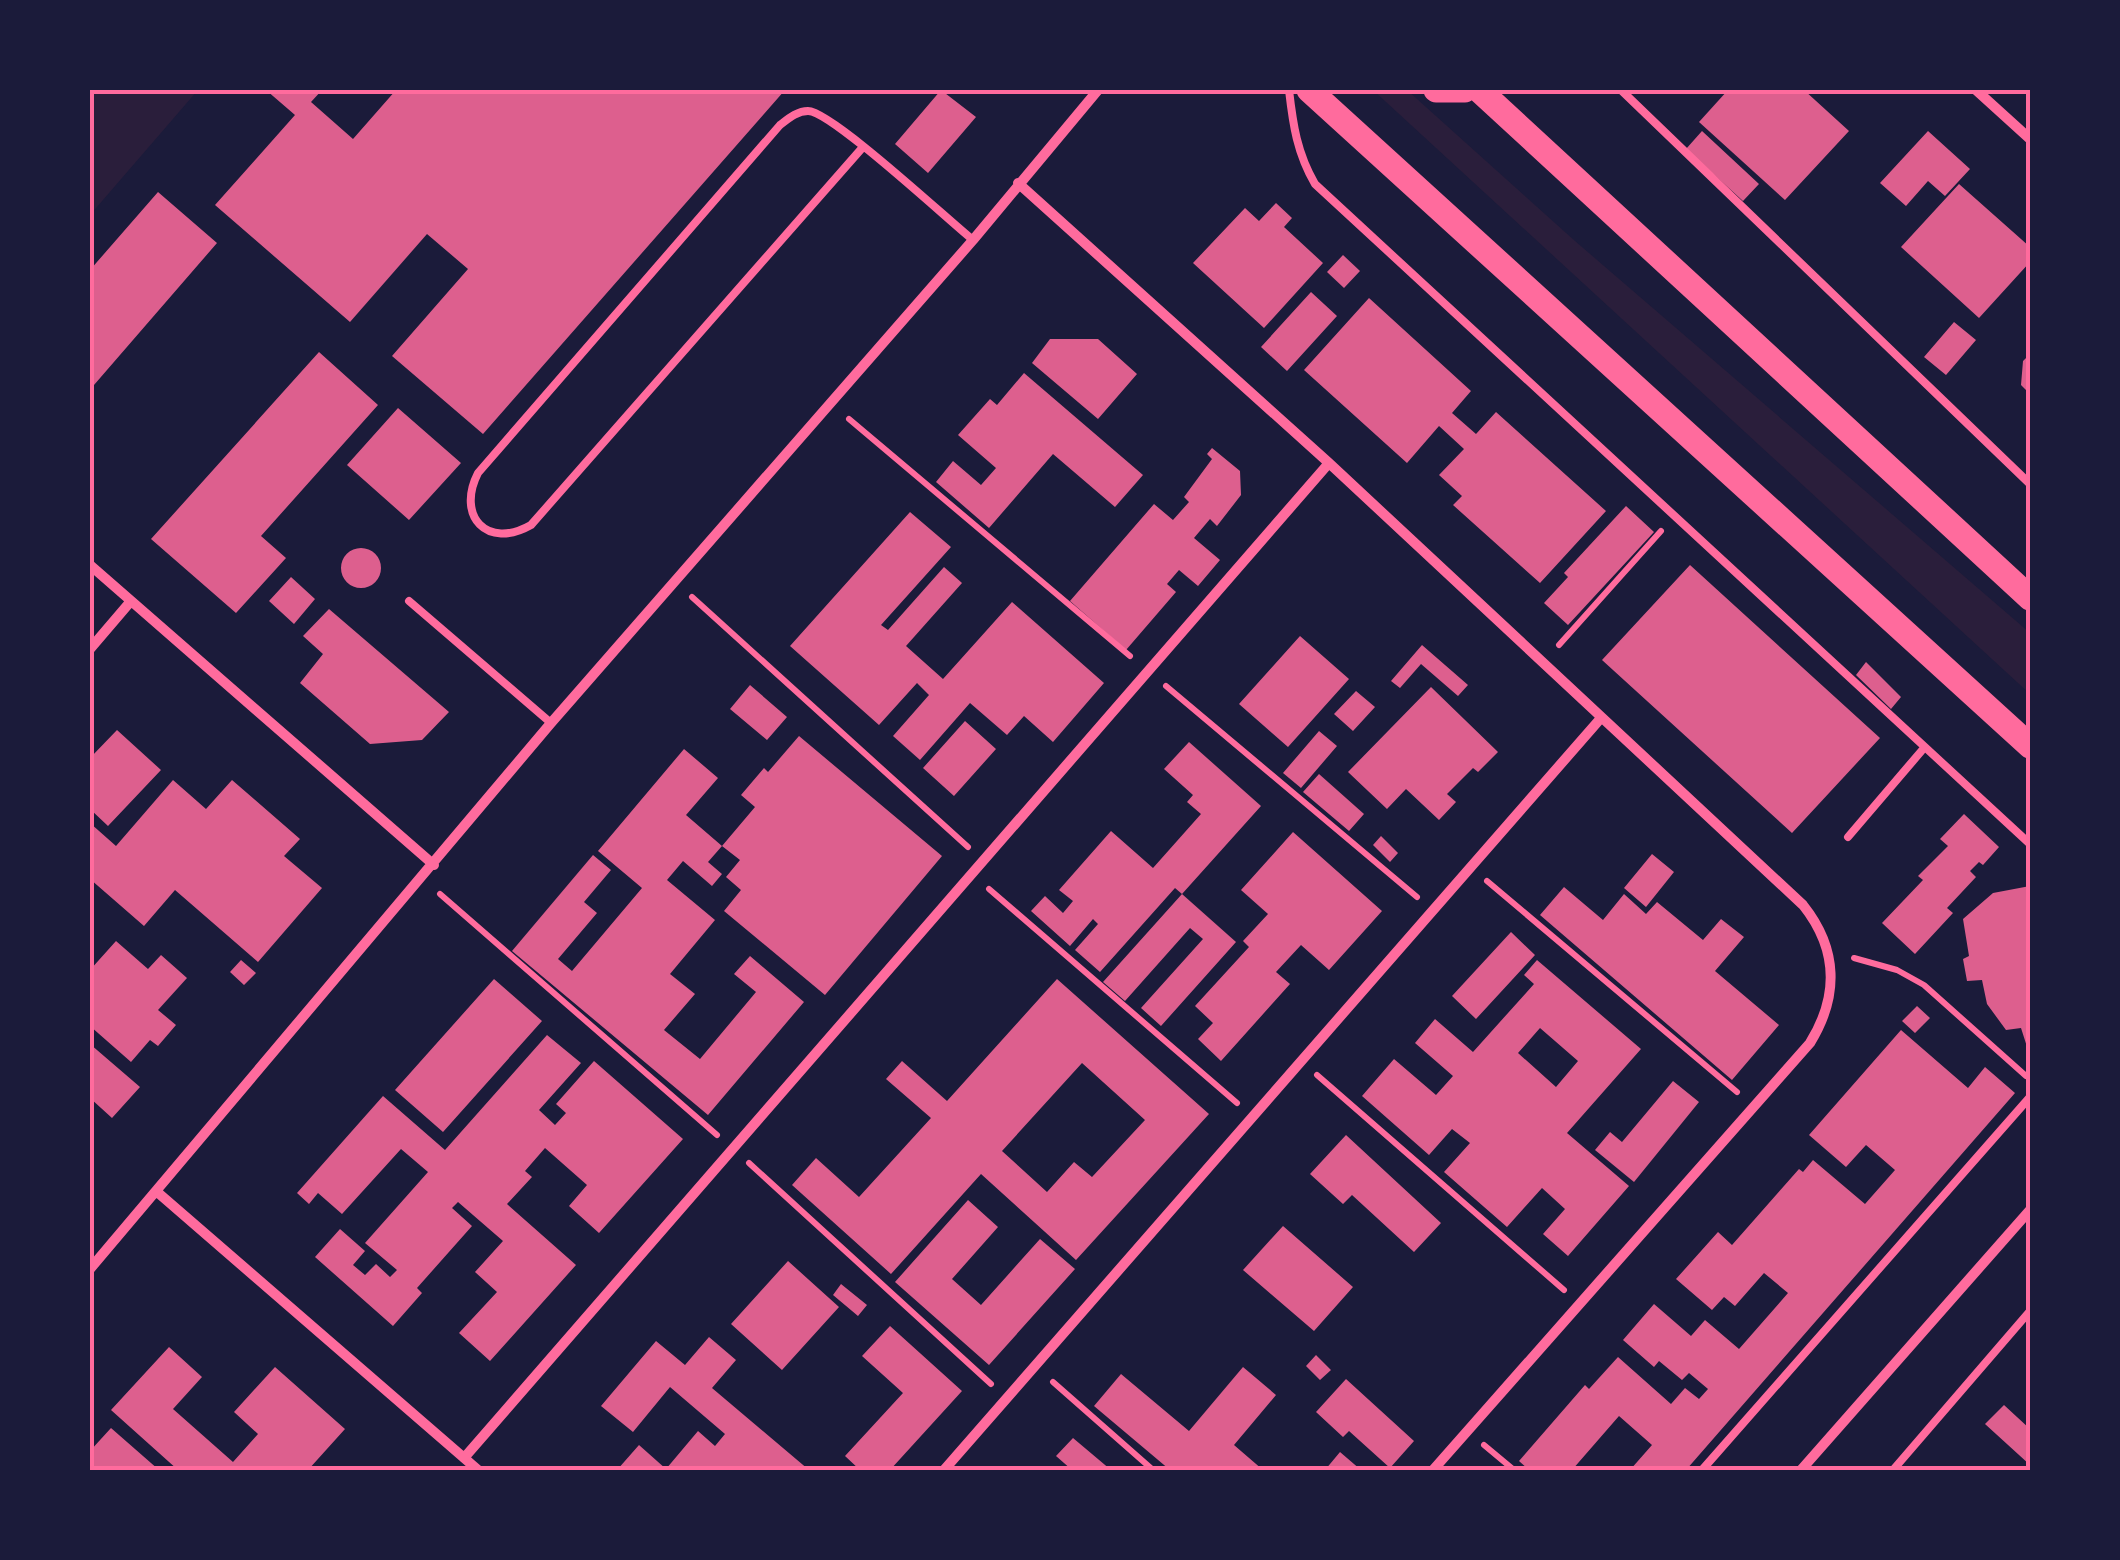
<svg xmlns="http://www.w3.org/2000/svg" width="2120" height="1560" font-family="'PT Sans Narrow',sans-serif">
<style>
.green{fill:#2a1e3b}
.building{fill:#dd5f8e;fill-rule:evenodd}
.lines{fill:none;stroke-linecap:round;stroke-linejoin:round}
.path{stroke:#ff6b9d;stroke-width:6}
.service{stroke:#ff6b9d;stroke-width:8}
.minor{stroke:#ff6b9d;stroke-width:10}
.primary{stroke:#ff6b9d;stroke-width:25}
.neatline{fill:none;stroke:#ff6b9d;stroke-width:4}
</style>
<rect width="100%" height="100%" fill="#1b1b3a"/>
<path class="green" d="M90,90H198L90,215Z
M1373,90H1407L1575,241L2030,633V694Z"/>
<path class="building" d="M266,90H322L311,102L353,139L396,90H785L483,434L392,356L468,269L427,234L350,322L215,205L295,115Z
M941,90L976,117L928,173L895,144Z
M1728,90H1804L1849,131L1785,200L1699,122Z
M1702,131L1759,184L1743,201L1686,149Z
M1928,131L1970,169L1945,196L1928,181L1906,206L1880,183Z
M1959,184L2030,247V262L1979,318L1901,247Z
M158,192L217,243L94,385L90,382V270Z
M1276,203L1292,218L1284,227L1323,263L1264,328L1193,263L1245,208L1259,221Z
M1343,255L1360,271L1344,288L1327,272Z
M1311,292L1337,316L1287,371L1261,347Z
M1369,298L1471,391L1452,413L1476,434L1496,412L1606,511L1540,583L1453,505L1462,496L1439,475L1464,449L1439,426L1407,463L1304,370Z
M1954,322L1976,340L1946,375L1924,357Z
M1050,339H1098L1137,374L1098,419L1032,363Z
M319,352L378,405L261,536L286,558L236,613L151,539Z
M2030,354V394L2021,385L2023,361Z
M1024,373L1143,475L1115,507L1053,454L989,528L936,482L953,461L981,485L996,468L958,435L990,399L997,405Z
M398,408L461,463L409,520L347,465Z
M1212,448L1240,471L1241,495L1217,526L1210,519L1194,538L1220,560L1198,586L1179,570L1167,584L1176,592L1126,650L1070,601L1154,504L1173,520L1189,502L1184,497L1212,459L1207,454Z
M1626,506L1654,532L1568,625L1544,603L1568,577L1564,573Z
M910,512L951,547L881,625L888,630L944,567L962,583L906,646L943,679L1012,602L1104,683L1053,742L1024,716L1007,735L970,703L920,760L893,736L929,695L917,683L879,725L790,646Z
M341 568a20 20 0 1 1 40 0a20 20 0 1 1-40 0Z
M1690,565L1880,738L1792,833L1602,660Z
M291,577L315,599L294,624L269,601Z
M329,609L449,712L422,740L370,744L300,683L323,654L303,636Z
M1300,636L1349,679L1288,747L1239,704Z
M1422,645L1468,685L1458,696L1421,664L1400,688L1391,681Z
M1866,662L1901,697L1891,709L1856,675Z
M750,685L787,717L767,740L730,709Z
M1431,687L1498,752L1478,772L1473,768L1447,794L1456,802L1439,820L1406,789L1387,809L1348,772Z
M1356,691L1375,707L1353,731L1334,714Z
M965,721L996,749L954,796L923,768Z
M117,730L161,770L108,826L90,809V758Z
M1319,731L1337,746L1301,788L1283,773Z
M799,736L942,856L825,995L724,911L741,890L726,877L740,860L722,846L708,862L722,874L712,886L683,861L667,880L715,920L670,974L695,994L664,1030L700,1059L756,992L734,974L750,956L804,1002L708,1115L512,951L593,855L611,870L584,902L597,913L558,959L572,971L642,888L598,851L684,749L718,778L686,815L722,846L755,807L741,795L764,768L768,772Z
M1189,742L1261,806L1182,894L1236,942L1161,1026L1141,1008L1203,939L1190,928L1125,1001L1103,982L1182,894L1175,888L1100,972L1075,950L1098,924L1093,919L1070,946L1031,911L1045,896L1063,913L1073,901L1059,890L1111,831L1153,868L1201,814L1187,802L1193,795L1164,769Z
M1319,774L1364,814L1349,831L1303,792Z
M173,780L206,809L232,780L300,839L284,856L322,888L258,962L175,890L144,926L90,879V823L116,846Z
M1964,814L1999,847L1983,865L1979,862L1970,871L1976,877L1947,908L1953,913L1915,954L1882,923L1923,880L1918,876L1948,846L1940,839Z
M1293,832L1382,911L1329,970L1301,945L1276,972L1290,984L1221,1061L1198,1039L1213,1023L1195,1006L1249,947L1243,941L1268,914L1241,890Z
M1381,836L1398,853L1390,862L1373,845Z
M1652,854L1674,872L1646,907L1624,888Z
M2030,886V1053H2029L2021,1028L2006,1030L1987,1004L1982,980L1967,981L1963,959L1969,956L1963,919L1993,893Z
M1564,887L1603,920L1624,894L1646,914L1657,902L1703,940L1721,919L1744,937L1715,971L1779,1025L1732,1080L1540,915Z
M1511,932L1535,955L1476,1019L1452,996Z
M116,941L148,969L161,955L187,978L158,1010L176,1025L158,1046L150,1040L131,1062L90,1026V970Z
M241,960L256,973L244,985L230,972Z
M1537,960L1641,1049L1567,1133L1629,1186L1568,1256L1543,1234L1565,1209L1542,1188L1507,1227L1444,1172L1470,1143L1452,1129L1429,1155L1362,1096L1394,1059L1436,1095L1453,1076L1415,1043L1435,1019L1473,1052L1534,984L1524,975ZM1540,1028L1578,1061L1556,1087L1518,1053Z
M494,979L542,1021L443,1132L395,1090Z
M1057,979L1209,1114L1076,1260L981,1174L891,1274L792,1185L816,1158L859,1197L931,1118L886,1079L902,1061L947,1101ZM1082,1063L1145,1120L1092,1177L1074,1162L1047,1192L1002,1151Z
M1917,1006L1930,1018L1915,1033L1902,1021Z
M1901,1030L1968,1088L1985,1067L2015,1093L1686,1470H1630L1652,1445L1619,1416L1572,1470H1529L1519,1461L1585,1385L1589,1389L1618,1357L1671,1404L1685,1388L1699,1399L1708,1389L1689,1373L1682,1380L1659,1361L1654,1367L1623,1340L1654,1304L1691,1336L1705,1320L1739,1349L1788,1293L1764,1273L1735,1306L1724,1297L1712,1310L1676,1279L1718,1232L1732,1245L1799,1169L1803,1172L1813,1160L1865,1204L1895,1170L1866,1145L1846,1167L1809,1135Z
M547,1035L581,1063L539,1110L555,1125L566,1113L556,1104L594,1061L683,1139L599,1233L569,1206L587,1185L545,1148L525,1171L532,1177L507,1204L576,1265L490,1361L459,1333L497,1292L475,1272L503,1241L458,1202L452,1208L472,1226L417,1288L422,1293L393,1326L315,1257L340,1229L365,1251L353,1265L365,1275L376,1264L390,1277L397,1270L365,1243L428,1172L401,1149L342,1214L318,1193L309,1204L297,1193L383,1096L445,1150Z
M90,1044L140,1087L112,1118L90,1098Z
M1673,1081L1699,1102L1634,1182L1595,1150L1610,1132L1622,1142Z
M1346,1135L1441,1223L1414,1252L1352,1195L1343,1204L1310,1174Z
M968,1200L998,1227L952,1279L981,1305L1040,1239L1075,1269L989,1365L895,1282Z
M1283,1226L1353,1287L1314,1331L1243,1270Z
M788,1261L839,1307L782,1370L731,1324Z
M841,1284L867,1305L858,1316L833,1295Z
M890,1326L962,1391L890,1470H860L845,1456L903,1393L862,1356Z
M709,1337L736,1360L712,1388L809,1470H617L639,1445L666,1469L698,1431L715,1446L725,1434L670,1387L633,1432L601,1406L656,1341L685,1365Z
M169,1347L202,1377L173,1409L233,1462L258,1434L234,1412L275,1367L345,1429L308,1470H178L111,1410Z
M1316,1355L1331,1370L1320,1380L1306,1366Z
M1243,1367L1276,1395L1234,1445L1263,1470H1170L1094,1406L1121,1374L1189,1431Z
M1346,1379L1414,1441L1390,1468L1349,1431L1343,1437L1316,1412Z
M2004,1405L2030,1429V1465L1985,1424Z
M111,1428L159,1470H90V1451Z
M1073,1438L1111,1470H1072L1056,1456Z
M1340,1452L1361,1470H1325Z"/>
<g class="lines">
<path class="path" d="M849,419L1130,656
M692,597L968,847
M1559,645L1661,531
M1166,686L1417,897
M1487,881L1737,1092
M989,889L1237,1103
M440,894L717,1135
M1854,958L1897,970L1924,985L2026,1076
M1317,1075L1564,1290
M749,1163L991,1384
M1053,1382L1153,1470
M1484,1445L1514,1470"/>
<path class="service" d="M1289,90C1293,125 1297,153 1315,184L2030,844
M1621,90L2030,484
M863,147L531,525C487,550 456,516 478,473L780,125C788,119 797,111 808,111C831,111 947,219 973,240
M409,601L551,723
M1848,837L1924,748
M1702,1470L2030,1097
M1893,1470L2030,1311"/>
<path class="minor" d="M1976,90L2030,139
M1018,183L1329,463L1803,905C1838,949 1839,996 1810,1043L1433,1470
M90,565L434,865
M90,649L131,601
M156,1191L478,1470
M90,1269L551,723L973,240L1098,90
M464,1458L1329,463
M944,1470L1601,718
M1801,1470L2030,1210"/>
<path class="primary" d="M1309,90L2030,746
M1436,90H1465
M1479,90L2030,598"/>
</g>
<rect width="2120" height="1560" fill="none" stroke="#1b1b3a" stroke-width="185"/>
<rect x="92" y="92" width="1936" height="1376" class="neatline"/>
</svg>
